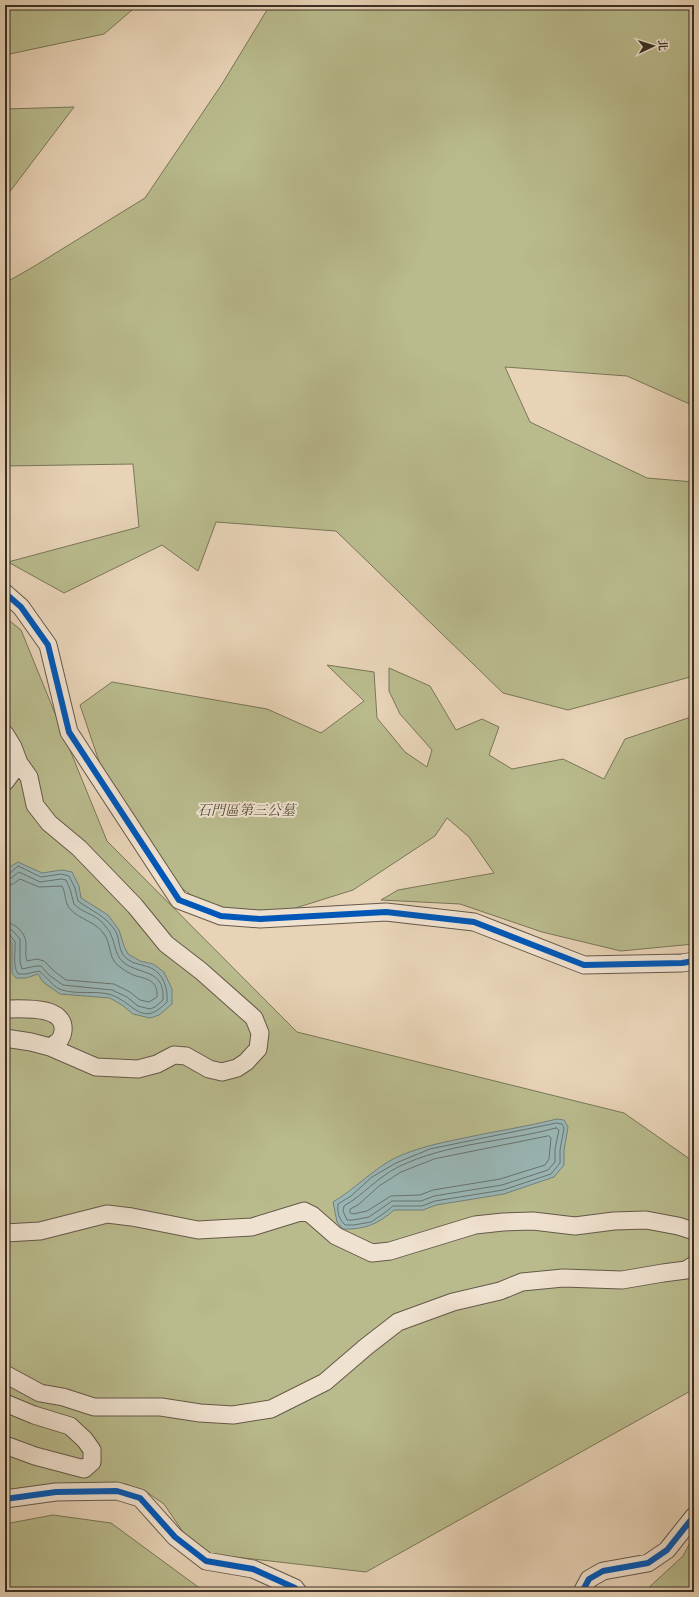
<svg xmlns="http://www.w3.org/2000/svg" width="699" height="1597" font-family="Cardo,'Noto Serif TC',serif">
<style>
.green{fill:#b9bb8d;stroke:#797659}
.water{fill:#99b6b6;stroke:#73807c}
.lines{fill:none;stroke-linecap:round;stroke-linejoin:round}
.shore{stroke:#69736e;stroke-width:1}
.stream{stroke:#73807c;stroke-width:3.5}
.minor-casing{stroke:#65594a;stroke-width:19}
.minor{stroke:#f0e2d0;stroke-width:17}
.cycleway-casing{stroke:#f0e2d0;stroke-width:8}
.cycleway{stroke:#0057b8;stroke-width:6}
.labels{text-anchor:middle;stroke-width:4;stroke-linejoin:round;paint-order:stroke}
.park-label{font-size:14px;font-style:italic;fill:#534c3a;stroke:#f0e2d0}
</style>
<rect width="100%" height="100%" fill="#e8d3b7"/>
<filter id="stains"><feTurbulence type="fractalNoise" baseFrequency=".005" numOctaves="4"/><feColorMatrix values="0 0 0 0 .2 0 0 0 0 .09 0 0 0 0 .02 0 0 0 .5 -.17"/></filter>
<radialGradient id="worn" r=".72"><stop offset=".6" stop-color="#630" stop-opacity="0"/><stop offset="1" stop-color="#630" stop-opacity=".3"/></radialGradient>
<path class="green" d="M5,5H138L104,34L5,55Z
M270,5H694V406L627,376L505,367L530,422L647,478L694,482V676L568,710L503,693L336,531L216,522L198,571L162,545L64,593L8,562L139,527L133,464L5,466V283L33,267L145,198L222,84Z
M74,107L5,198V109Z
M5,617L21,630L107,841L297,1032L624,1113L694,1162V1389L366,1572L209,1554L183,1532L164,1504L148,1493L126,1484L46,1486L5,1492Z
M327,665L374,672L377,718L405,752L427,767L432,750L400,714L389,691V668L430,686L456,730L482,719L499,727L489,755L512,769L563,759L604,779L625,739L694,716V794L691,795L694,804V944L621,951L542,932L460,904L381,900L398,890L494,873L469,837L447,818L435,836L353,890L286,911L222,910L195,898L172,881L105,779L80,705L112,682L267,709L321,733L364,701Z
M53,1515L111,1523L205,1592H5V1524Z
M694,1535V1592H644L683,1556Z"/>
<path class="water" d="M18,862L42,873L62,870L72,872L79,886L81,898L108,915L119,930L124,946L128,954L140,961L153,964L164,972L172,989V1004L159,1015L150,1018L133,1014L122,1005L110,998L60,994L43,982L38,974L26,978H16L12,973V943L5,936V873L10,867Z
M557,1119L564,1120L568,1127L564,1150V1165L554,1177L504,1194L436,1205L423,1210H394C379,1224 363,1230 343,1229L337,1222L333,1202C355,1189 371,1171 393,1159C415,1148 440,1143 464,1138C495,1131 526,1127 557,1119Z"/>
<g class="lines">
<path class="shore" d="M5,875L9,874L18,866L41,877L61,874L69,876L75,888L78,901C91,911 107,916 116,932C120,940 118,951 126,958C134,965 143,964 151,968C164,974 168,989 167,1002C142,1028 135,1004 112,995C97,990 78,995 62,990C54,988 46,976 39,971L26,974H18C12,965 16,951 15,942L9,934H5
M5,880L10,879L19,872L40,882L61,879L66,880L70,889L74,904C81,912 94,914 102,922C105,926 110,931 111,935C115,943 115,954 122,961C138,976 165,967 163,1000L155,1007L150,1009L138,1006L127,997L112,990L63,985L49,975L41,966H36L22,969L20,962V939L12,930L5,929
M5,886L13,884L20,879L39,887L62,886C66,893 64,902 70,909C80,920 98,922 106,937C111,947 109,960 120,967C124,970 130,974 136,976C148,979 158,981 157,997L149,1002L140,1000L130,992L114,984L66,980L54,971L44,961L37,959L27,961C23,949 31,941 19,929C15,925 11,923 5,923
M557,1123L562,1124L564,1128L560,1150V1163L551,1174L503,1190L435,1201L422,1206H393L383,1214L371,1222L354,1225H345C339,1219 337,1212 338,1204L351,1196L372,1177L396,1163L430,1149Z
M556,1128L559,1130L555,1149V1162L548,1170L502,1185L434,1196L421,1201H392L369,1217L353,1220H347L343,1211L344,1206C363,1195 378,1177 398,1167C447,1143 504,1142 556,1128Z
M549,1136L551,1138L549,1159L545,1165L500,1179L433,1190L420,1195L391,1196L367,1211L353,1214L350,1213V1209L358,1205L379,1186L401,1172L434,1159Z"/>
<path class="stream" d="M628,1592V1591L694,1589"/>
<defs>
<path id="minor" d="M5,593L21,607L48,645L69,732L179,900L221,916L260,919L386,912L474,922L584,965L682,963L694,961
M5,734L13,747L19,763L29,777L35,805L49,823L79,848L135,906L166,944L201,971L254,1018L260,1033L258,1049L246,1062L237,1068L222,1072L209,1069L186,1056L174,1055L157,1064L138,1069L96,1067L50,1047L31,1042L5,1038
M5,782L19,763
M5,1009C22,1009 66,1005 63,1031C62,1040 57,1043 50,1047
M5,1233L40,1231L107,1214L132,1217L198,1230L252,1227L304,1211L312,1215L336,1236L372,1253L390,1251L475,1225L503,1222L533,1221L575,1226L614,1221L646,1220L678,1226L694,1231
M5,1374L40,1393L63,1397L94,1407H161L200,1413L233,1415L271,1409L325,1382L367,1346L398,1322L453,1302L500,1291L522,1282L563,1278L622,1280L663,1273L686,1270L694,1265
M5,1403L34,1415L70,1426L85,1440L92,1450V1462L84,1469L35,1456L5,1445
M5,1499L56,1492L117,1491L140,1498L175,1537L206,1561L253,1569L295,1588L298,1592
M582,1592L589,1579L603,1571L648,1563L667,1550L694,1516"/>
</defs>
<use href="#minor" class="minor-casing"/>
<use href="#minor" class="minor"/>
<defs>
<path id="cycleway" d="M5,593L21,607L48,645L69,732L179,900L221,916L260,919L386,912L474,922L584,965L682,963L694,961
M5,1499L56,1492L117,1491L140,1498L175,1537L206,1561L253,1569L295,1588L298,1592
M582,1592L589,1579L603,1571L648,1563L667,1550L694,1516"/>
</defs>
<use href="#cycleway" class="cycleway-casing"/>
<use href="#cycleway" class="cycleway"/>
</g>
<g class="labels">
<g class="park-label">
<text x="246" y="815">石門區第三公墓</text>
</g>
</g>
<rect width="699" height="1597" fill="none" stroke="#e8d3b7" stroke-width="20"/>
<rect x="6" y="6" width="687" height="1585" fill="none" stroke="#393025" stroke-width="2"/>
<rect x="10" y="10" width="679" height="1577" fill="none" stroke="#393025"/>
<g transform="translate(653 46) rotate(86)" stroke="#f0e2d0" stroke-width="3" paint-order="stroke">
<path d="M0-3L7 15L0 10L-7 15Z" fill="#393025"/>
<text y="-6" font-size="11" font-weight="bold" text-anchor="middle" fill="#393025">北</text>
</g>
<rect width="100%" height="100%" filter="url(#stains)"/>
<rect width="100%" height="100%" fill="url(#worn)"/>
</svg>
